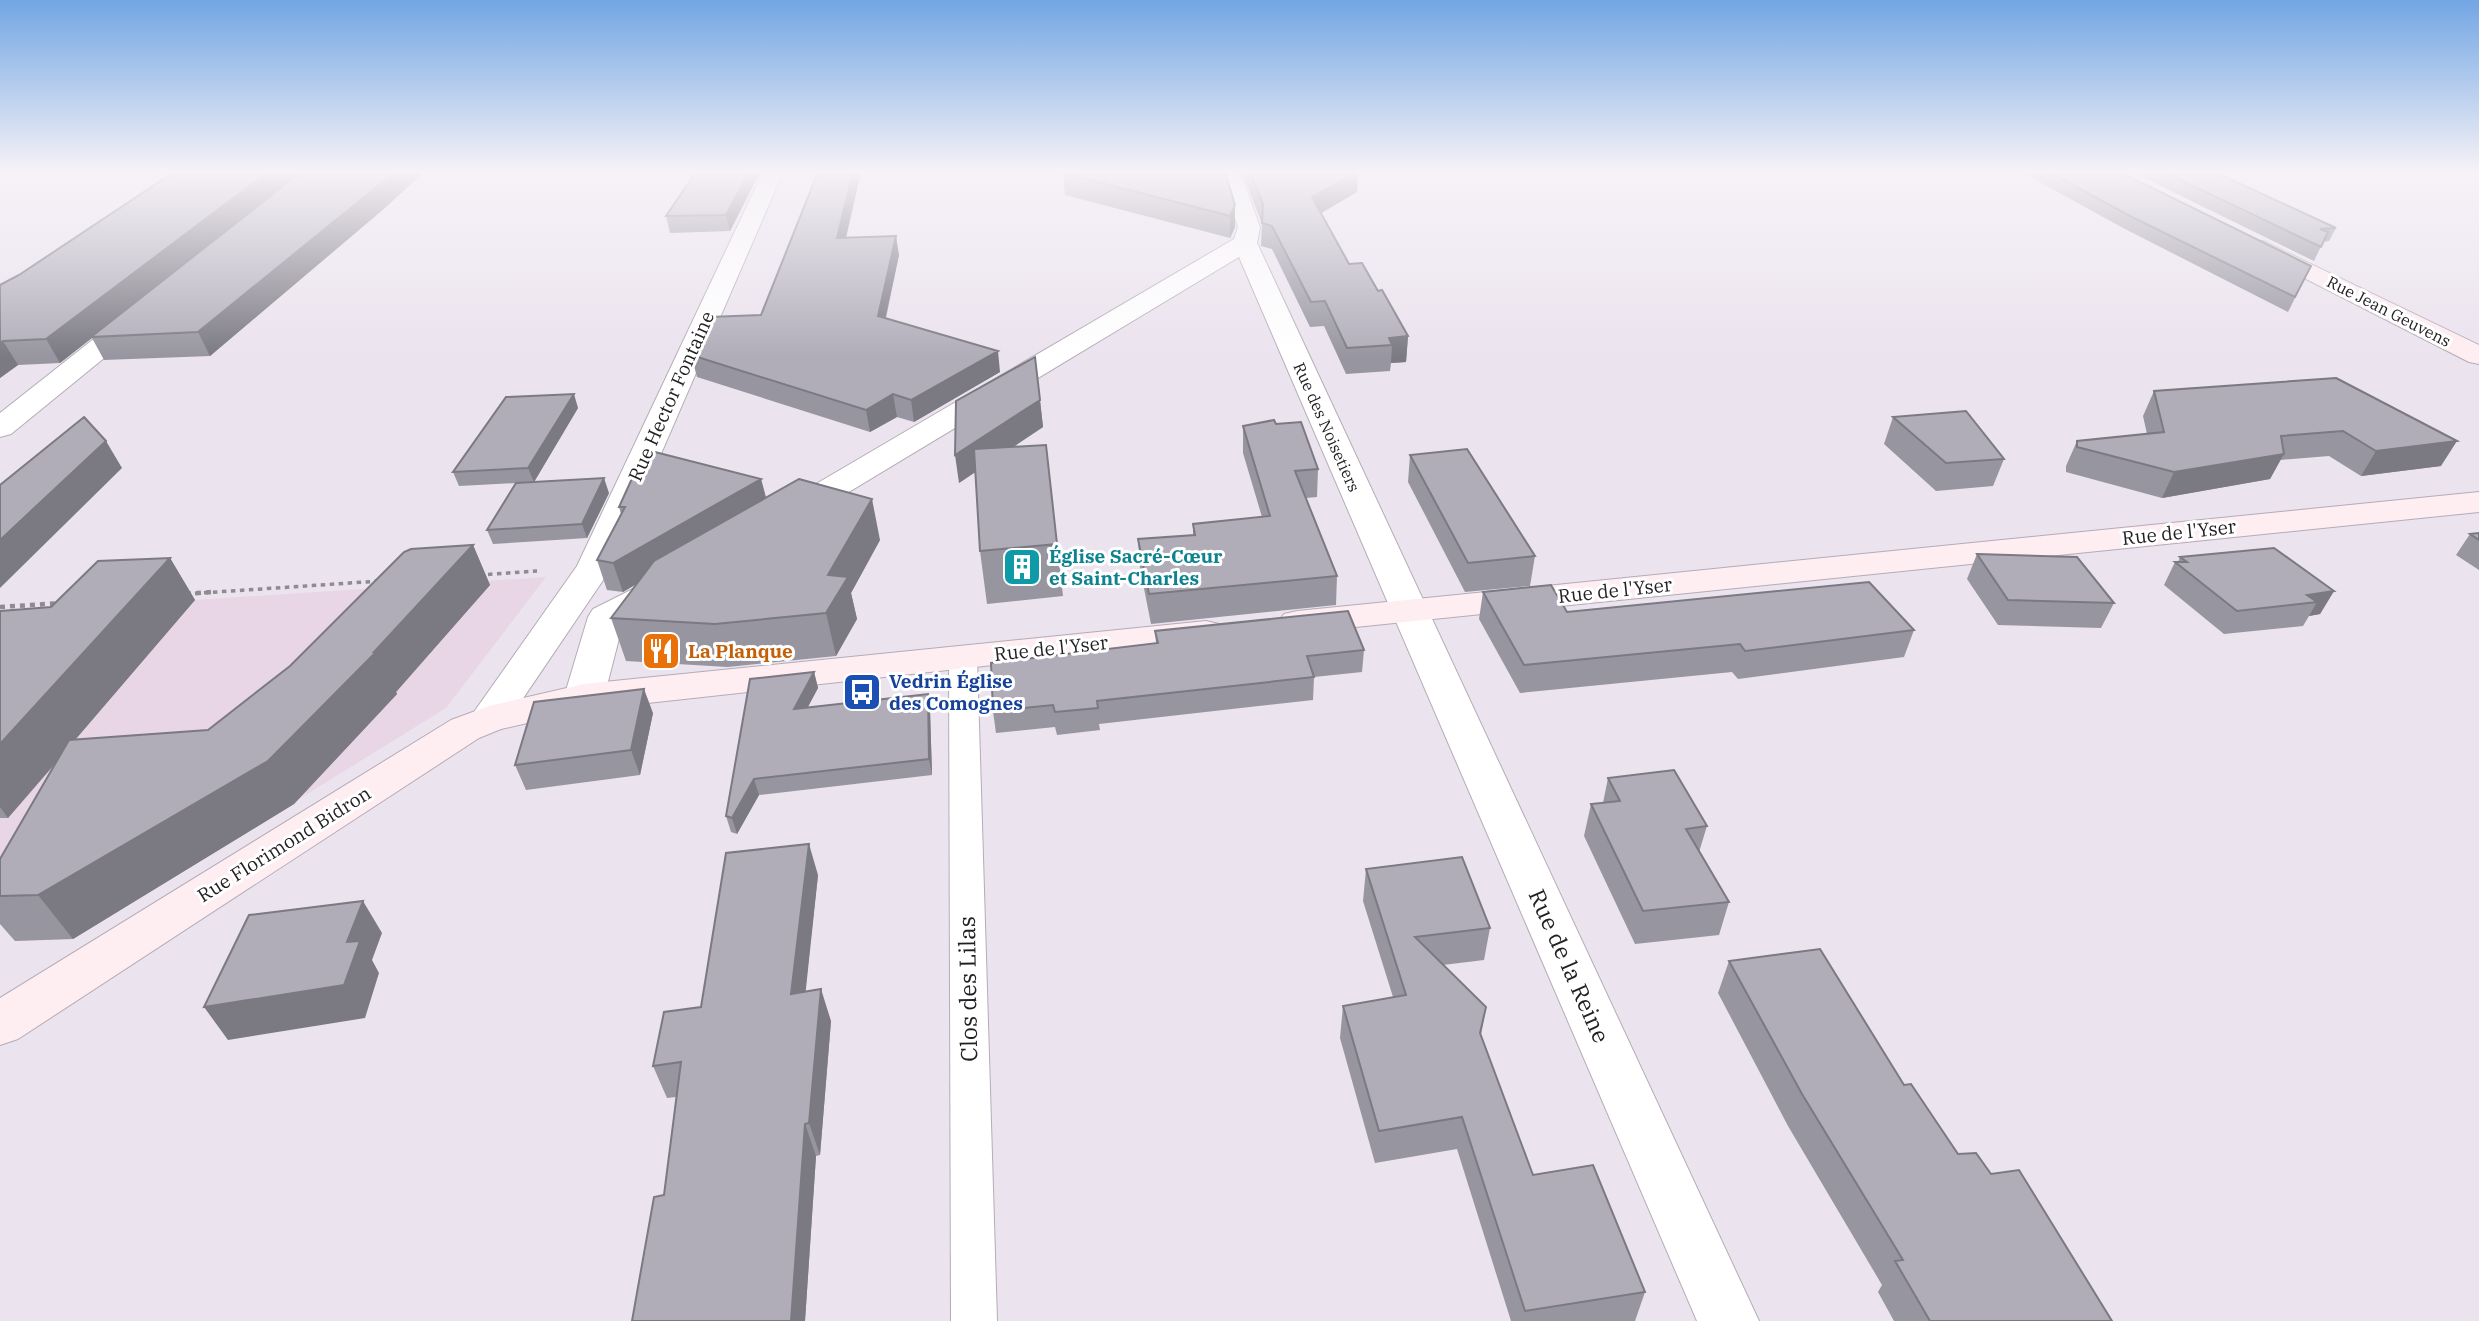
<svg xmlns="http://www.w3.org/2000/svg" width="2479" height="1321" font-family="'IBM Plex Serif',serif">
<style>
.education{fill:#e8d6e7}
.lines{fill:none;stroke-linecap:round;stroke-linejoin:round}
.lane-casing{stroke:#b4acb6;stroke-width:2}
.street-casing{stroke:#b4acb6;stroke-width:2}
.secondary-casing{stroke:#b4acb6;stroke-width:2}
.path-far1{stroke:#908a92;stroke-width:3.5;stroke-dasharray:4.5 4.5;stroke-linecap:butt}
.path{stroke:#908a92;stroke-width:4.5;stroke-dasharray:5 5;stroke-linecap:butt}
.lane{fill:#fff;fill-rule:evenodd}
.street{fill:#fff;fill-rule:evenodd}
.secondary{fill:#feedf1;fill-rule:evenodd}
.wall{fill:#97959f}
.shaded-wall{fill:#7b7982}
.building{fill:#b0adb9;stroke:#7b7982;stroke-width:2}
.labels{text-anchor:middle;stroke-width:6;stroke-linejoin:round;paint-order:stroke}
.far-street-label{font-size:16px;fill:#221f23;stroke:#fff}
.street-label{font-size:19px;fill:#221f23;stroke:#fff}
.culture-label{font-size:19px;font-weight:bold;fill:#0d838f;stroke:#fff;text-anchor:start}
.food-label{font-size:19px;font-weight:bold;fill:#c56008;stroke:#fff;text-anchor:start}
.transit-label{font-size:19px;font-weight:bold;fill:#164399;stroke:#fff;text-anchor:start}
.near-street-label{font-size:23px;fill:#221f23;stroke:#fff}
</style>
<rect width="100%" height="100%" fill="#ebe3ee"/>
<path class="education" d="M546,577L446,708L73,939L15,941L50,875L0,874V613Z"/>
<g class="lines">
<defs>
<path id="lane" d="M963,649L973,652L977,658L997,1321H951L949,658L953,652Z"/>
<path id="street" d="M763,172H783L612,567L503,728L489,732L475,728L469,719L577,566Z
M1220,172H1240L1260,227L1257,243L1759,1321H1697L1239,257L799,522L787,525L775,522L770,515L775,508L1234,239L1238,227Z
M138,309L147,311L151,317L147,323L11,434L0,437V413L129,311Z
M660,579L673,582L678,590L673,598L623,623L604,697L598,706L584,710L570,706L564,697L588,617L593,609L647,582Z"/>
<path id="secondary" d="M2263,241L2479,345V364L2469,362L2255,253L2251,248L2255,243Z
M2479,492V512L1297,633L1284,630L1278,622L1284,614L1297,611Z
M1206,621L1219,624L1225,632L1219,640L584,710L501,729L479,738L18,1039L0,1045V998L451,720L489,706L584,684Z"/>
</defs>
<use href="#lane" class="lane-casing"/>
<use href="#street" class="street-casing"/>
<use href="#secondary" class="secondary-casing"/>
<path class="path-far1" d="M479,575L537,571
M186,594L380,581"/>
<path class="path" d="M186,594L211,592
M0,607L62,603"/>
<use href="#lane" class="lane"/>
<use href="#street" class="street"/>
<use href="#secondary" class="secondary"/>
</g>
<path class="wall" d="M694,172H760L730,231L670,233L666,216L694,175Z
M818,172H861L846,238L899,255L886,318L1000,372L914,422L897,417L870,432L697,377L691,355L761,315Z
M1063,172H1225L1235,227L1230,238L1065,195Z
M1242,172H1358L1357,192L1321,213L1349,264L1378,291L1408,336L1406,362L1391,363L1390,371L1346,374L1324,326L1310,327L1272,249L1261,246L1262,224Z
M2021,172H2120L2311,266L2288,312L2125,229Z
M2132,172H2215L2336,228L2329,241L2323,242L2314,261Z
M386,207L210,356L104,360L92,338L60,363L18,365L0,378V285L19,275Z
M1035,357L1043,427L1013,447L1057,544L1063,596L987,604L980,551L975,472L959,483Z
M2336,378L2441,466L2361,476L2329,456L2280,460L2270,479L2162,498L2066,472V466L2077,441L2147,434L2143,416L2154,391Z
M578,408L534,482L459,486L453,472Z
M1893,417L2004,459L1993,486L1936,491L1884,444Z
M1276,424L1318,469L1317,497L1306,498L1337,576L1336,605L1151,624L1140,568L1138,539L1193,535V524L1262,517L1243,453V426Z
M1410,455L1535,556L1530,586L1465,592L1408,482Z
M761,479L766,497L880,540L851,593L857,619L836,656L728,667L626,661L611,618L636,584L623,592L607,590L597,560L621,514L619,507Z
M609,493L587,538L493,544L487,530Z
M2479,533V570L2456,555L2470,534Z
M473,545L490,585L396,692L397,694L294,804L73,939L15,941L0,924V859L56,763L8,818H0V611L51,607L170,558L195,600L75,740L208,730Z
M1977,554L2114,603L2101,628L1998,625L1967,579Z
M2180,557L2334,591L2320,614L2309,616L2303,626L2224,634L2164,585L2175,562H2178Z
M1483,592L1567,612L1914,630L1904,657L1738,679L1732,672L1520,693L1479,619Z
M1155,631L1364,650L1362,672L1314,677L1313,700L1099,724L1100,730L1057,735L1055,727L996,733L993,711L1156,643Z
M814,672L818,688L808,707L928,694L930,710L932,775L759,795L737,834L731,832L726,816Z
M653,713L640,775L526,790L515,765Z
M1608,778L1707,826L1699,852L1729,902L1719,935L1635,944L1584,836L1591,804L1603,803Z
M1366,869L1490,928L1484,960L1443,965L1486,1007L1481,1035L1533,1175L1645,1292L1635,1321H1511L1457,1149L1375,1163L1340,1038L1343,1006L1393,997L1363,901Z
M818,875L805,991L831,1021L820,1155L816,1156L805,1321H632L664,1195L676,1097L667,1098L653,1066L701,1007Z
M1729,961L1904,1085L1958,1154L1991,1174L2112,1321H1894L1878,1292L1882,1285L1788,1126L1718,993Z"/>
<path class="shaded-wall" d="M268,172H302L60,363L46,339Z
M395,172H424L386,207L210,356L198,332Z
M749,172H760L730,231L726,215Z
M853,172H861L841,258L837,238Z
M1358,172L1357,192L1311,219L1312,197Z
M1235,205V227L1230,238V216Z
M896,236L899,255L881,337L878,316Z
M1408,336L1406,362L1391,363L1392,345L1389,338Z
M3,341L18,365L0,378V343Z
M998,351L1000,372L914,422L911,400Z
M574,394L578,408L534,482L528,468Z
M893,394L897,417L870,432L866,410Z
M1040,400L1043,427L959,483L955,455Z
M106,441L122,468L0,588V540Z
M2457,441L2441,466L2361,476L2376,451Z
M2284,454L2270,479L2162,498L2174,472Z
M604,478L609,493L587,538L582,524Z
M761,479L768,507L623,592L613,563Z
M872,499L880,540L851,593L857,619L836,656L826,613L828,575Z
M473,545L490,585L396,692L397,694L294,804L73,939L38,895L374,652Z
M170,558L195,600L8,818L0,807V744Z
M2334,591L2320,614L2309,616L2317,602L2307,595Z
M814,672L818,688L798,725L794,709Z
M644,689L653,713L640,775L631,750Z
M928,694L930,710L932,775L929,759Z
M754,779L759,795L737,834L732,818Z
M809,844L818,875L802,1026L791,994Z
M363,901L382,933L372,960L379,973L365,1018L228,1040L204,1007L347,942Z
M821,989L831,1021L820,1155L809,1123Z
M805,1124L816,1156L805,1321H791Z"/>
<path class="building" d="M174,172H268L46,339L3,341L0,343V285L19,275Z
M301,172H395L198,332L91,337Z
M696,172H749L726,215L666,216Z
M818,172H853L837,238L896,236L878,316L998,351L911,400L893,394L866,410L691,355L709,317L761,315Z
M1063,172H1225L1235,205L1230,216L1063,173Z
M1250,172H1357L1312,197L1349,264L1362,263L1378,291L1382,290L1408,336L1389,338L1392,345L1347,348L1325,301L1311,302L1272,226L1262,223L1263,204Z
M2049,172H2120L2311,266L2295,297L2130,216Z
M2164,172H2215L2336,228L2320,229L2328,232L2321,247Z
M1035,357L1040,400L955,455L956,401Z
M2336,378L2457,441L2376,451L2343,431L2281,436L2284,454L2174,472L2077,447V441L2164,432L2154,391Z
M574,394L528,468L453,472L506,397Z
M1966,411L2004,459L1946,463L1893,417Z
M84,417L106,441L0,540V485Z
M1274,420L1276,424L1301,422L1318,469L1295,471L1337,576L1149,594L1138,539L1195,535L1193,524L1270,516L1243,426Z
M1046,445L1057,544L980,551L974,449Z
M1467,449L1535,556L1468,563L1410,455Z
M651,451L761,479L613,563L597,560L625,507H619L639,463H645Z
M604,478L582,524L487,530L516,483Z
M799,479L872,499L828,575L848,577L826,613L715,624L611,618L654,561Z
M2479,533V540L2470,534Z
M473,545L374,652H376L268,761L38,895L0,896V859L69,740L208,730L290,666L404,552L411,549Z
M2274,548L2334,591L2307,595L2317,602L2237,611L2175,562H2187L2180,557Z
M1977,554L2077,557L2114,603L2008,600Z
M170,558L0,744V611L51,607L98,561Z
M1869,582L1914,630L1745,651L1740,644L1524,665L1483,592L1551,585L1567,612Z
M1348,611L1364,650L1307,656L1314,677L1097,701L1098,708L1055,712L1053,705L993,711L991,663L1158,643L1155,631Z
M814,672L794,709L928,694L929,759L754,779L732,818L726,816L750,679Z
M644,689L631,750L515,765L534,702Z
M1674,770L1707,826L1686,829L1729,902L1643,911L1591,804L1620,801L1608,778Z
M809,844L791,994L821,989L809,1123L805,1124L791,1321H632L654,1197L664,1195L681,1062L653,1066L664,1012L701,1007L726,853Z
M1462,857L1490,928L1415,937L1486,1007L1480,1033L1533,1175L1593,1165L1645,1292L1525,1311L1462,1117L1379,1131L1343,1006L1406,995L1366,869Z
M363,901L347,942L360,941L344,985L204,1007L249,915Z
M1820,949L1904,1085L1911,1084L1958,1154L1976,1153L1991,1174L2019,1170L2112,1321H1930L1895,1261L1903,1260L1802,1094L1729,961Z"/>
<linearGradient id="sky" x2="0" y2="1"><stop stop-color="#72a6e4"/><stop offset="0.48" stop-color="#f6f2f7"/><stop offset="1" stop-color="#f6f2f7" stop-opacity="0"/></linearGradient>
<rect width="2479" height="357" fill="url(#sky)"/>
<defs>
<symbol id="building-square" viewBox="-11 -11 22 22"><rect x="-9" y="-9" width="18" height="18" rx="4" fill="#0f9aa8" stroke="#fff"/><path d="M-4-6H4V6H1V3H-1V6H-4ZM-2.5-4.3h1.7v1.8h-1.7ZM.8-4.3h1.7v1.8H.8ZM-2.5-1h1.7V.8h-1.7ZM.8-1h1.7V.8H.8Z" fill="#fff"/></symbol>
<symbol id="restaurant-square" viewBox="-11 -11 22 22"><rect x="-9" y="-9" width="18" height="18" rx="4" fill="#e8710a" stroke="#fff"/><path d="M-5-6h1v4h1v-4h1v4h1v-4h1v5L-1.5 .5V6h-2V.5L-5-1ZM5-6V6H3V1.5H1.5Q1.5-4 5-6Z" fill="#fff"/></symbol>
<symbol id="bus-square" viewBox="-11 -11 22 22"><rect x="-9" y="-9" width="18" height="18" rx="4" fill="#1a4fb4" stroke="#fff"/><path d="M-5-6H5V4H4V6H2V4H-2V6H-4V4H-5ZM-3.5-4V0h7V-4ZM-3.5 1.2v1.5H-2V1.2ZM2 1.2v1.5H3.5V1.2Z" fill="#fff"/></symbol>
</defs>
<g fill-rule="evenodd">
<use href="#building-square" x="1000" y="545" width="44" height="44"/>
<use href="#restaurant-square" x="639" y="629" width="44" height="44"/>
<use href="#bus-square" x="840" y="670" width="44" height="44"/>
</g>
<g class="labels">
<g class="far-street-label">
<text transform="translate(2389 311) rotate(27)" y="6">Rue Jean Geuvens</text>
<text transform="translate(1327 427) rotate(66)" y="6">Rue des Noisetiers</text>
</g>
<g class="street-label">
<text transform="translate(671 396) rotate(-66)" y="7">Rue Hector Fontaine</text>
<text transform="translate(2179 532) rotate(-6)" y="7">Rue de l'Yser</text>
<text transform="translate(1615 590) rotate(-6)" y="7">Rue de l'Yser</text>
<text transform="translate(1051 648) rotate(-6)" y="7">Rue de l'Yser</text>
<text transform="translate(284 844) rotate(-32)" y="7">Rue Florimond Bidron</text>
</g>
<g class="culture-label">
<text x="1049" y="563">Église Sacré-Cœur<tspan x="1049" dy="22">et Saint-Charles</tspan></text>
</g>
<g class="food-label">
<text x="688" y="658">La Planque</text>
</g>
<g class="transit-label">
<text x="889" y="688">Vedrin Église<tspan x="889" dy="22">des Comognes</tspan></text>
</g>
<g class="near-street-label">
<text transform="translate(1569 966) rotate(66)" y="8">Rue de la Reine</text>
<text transform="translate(968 989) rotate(-91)" y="8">Clos des Lilas</text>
</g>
</g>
</svg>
